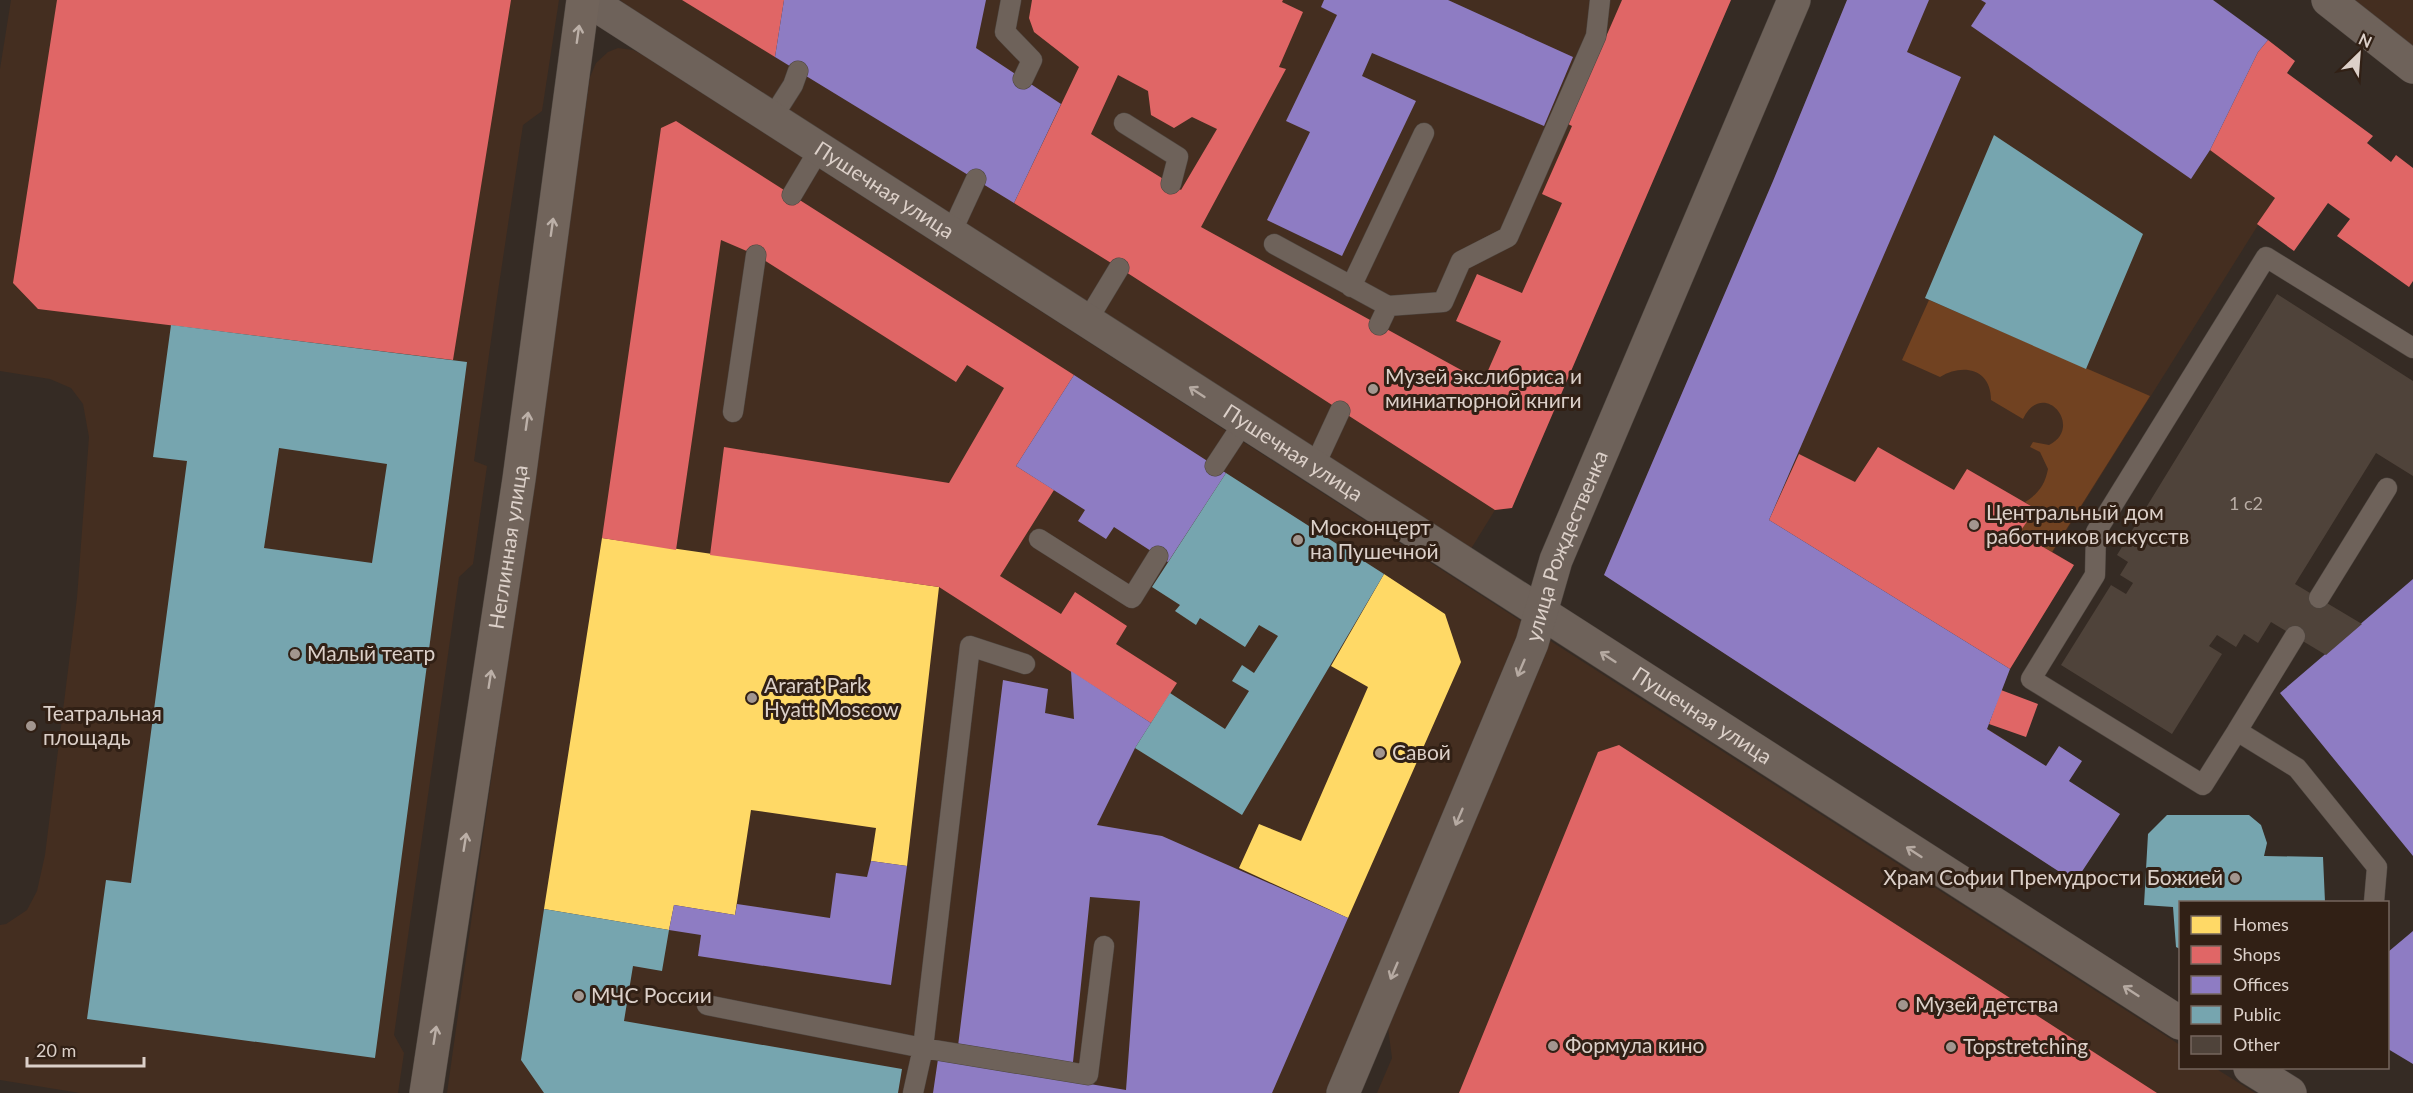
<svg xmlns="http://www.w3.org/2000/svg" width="2413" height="1093" font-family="Lato,sans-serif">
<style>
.built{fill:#442e20}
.green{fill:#714221}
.homes{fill:#ffd966}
.shops{fill:#e06666;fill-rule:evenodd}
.offices{fill:#8e7cc3}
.public{fill:#76a5af;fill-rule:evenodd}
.building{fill:#4f433a}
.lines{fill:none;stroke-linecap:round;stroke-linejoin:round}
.lane-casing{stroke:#4e4640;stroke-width:21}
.street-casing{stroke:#4e4640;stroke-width:34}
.secondary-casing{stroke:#4e4640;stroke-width:34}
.lane{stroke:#6e625a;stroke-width:20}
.street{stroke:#6e625a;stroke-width:33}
.secondary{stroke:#71645b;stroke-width:33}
.oneway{stroke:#bcb0a8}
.oneway2{stroke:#b6aaa2}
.poi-dot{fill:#a2968f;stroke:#312015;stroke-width:2}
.labels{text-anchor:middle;stroke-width:6;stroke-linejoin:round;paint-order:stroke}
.number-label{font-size:18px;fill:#b9ada5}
.street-label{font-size:21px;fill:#dcd0c9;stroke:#312015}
.poi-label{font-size:21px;fill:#dcd0c9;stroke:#312015;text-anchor:start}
</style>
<rect width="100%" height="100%" fill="#352b24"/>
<path class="built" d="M11,0H559L542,111L523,125L497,298L474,461L487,466L473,564L459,577L394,1035L404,1053L398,1093H80L0,1080V925L6,924L27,910L37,891L45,855L77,598L89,437L83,404L71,388L50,379L0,371V69Z
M620,0H1731L1512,508L1495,510L1469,552L631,10Z
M1847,0H2213L2268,40L2275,198L2053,552L2074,565L2010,669L1987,728L2046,766L2059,746L2082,761L2069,781L2120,814L2075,882L1604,575L1773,181Z
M2347,0H2413V52Z
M618,48L633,50L645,56L1524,623L1327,1093H447L590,77L596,63L608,52Z
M1549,640L2180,1045V1068H2215L2255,1093H1377L1392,1058L1387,1020Z"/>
<path class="green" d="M1929,300L2150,396L2052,552L2019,533L2035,509L2025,502C2038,494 2045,485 2048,469L2040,452L2030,447L2033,442L2049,445C2085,427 2043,377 2023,419L1991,400C1991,369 1963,363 1940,377L1902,360Z"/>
<path class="homes" d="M602,538L939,587L907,866L871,861L876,828L751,810L735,915L674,905L669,930L544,909Z
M1384,574L1445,614L1461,662L1348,918L1239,868L1259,824L1301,841L1368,687L1331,666Z"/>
<path class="shops" d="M57,0H511L453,360L38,309L13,283Z
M682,0H784L775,57Z
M1032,0H1283L1282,2L1303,12L1279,67L1286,69L1201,227L1483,382L1501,341L1456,321L1477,274L1522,293L1562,203L1542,194L1572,126L1568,124L1622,0H1731L1512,508L1495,510L1129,274L1014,203L1079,67L1034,32L1029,18ZM1118,75L1148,91L1151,115L1174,128L1192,117L1217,129L1181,190L1091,134Z
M2268,40L2295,61L2287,73L2373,136L2367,143L2391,162L2396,155L2413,168V281L2409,287L2337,236L2350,219L2328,203L2294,251L2257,224L2275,198L2210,150L2258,52Z
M676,121L1074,375L1016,466L1054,490L1000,576L1061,614L1075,592L1127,626L1116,644L1177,683L1151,723L939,587L710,555L724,447L949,483L1004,388L967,365L956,382L756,255L721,240L676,550L602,538L661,128Z
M1878,447L1954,490L1967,469L2036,509L2019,533L2074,565L2010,669L1769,520L1799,454L1855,482Z
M2001,690L2038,704L2026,737L1989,724Z
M1619,745L1807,867L2157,1093H1459L1598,752Z"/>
<path class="offices" d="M784,0H986L976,48L1061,104L1014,203L775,57Z
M1324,0H1448L1573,57L1544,126L1372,53L1362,76L1416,101L1342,256L1267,220L1310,132L1286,121L1337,15L1321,7Z
M1847,0H1929L1907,52L1961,77L1769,520L2010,669L1987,729L2046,766L2059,746L2082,761L2069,781L2120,814L2075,882L1604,575L1773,181Z
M1981,0H2213L2268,40L2258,52L2210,150L2191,179L1971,26L1986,3Z
M1074,375L1226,473L1168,562L1114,527L1106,539L1078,521L1085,510L1016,466Z
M2413,579V856L2280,693Z
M1071,671L1151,723L1135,748L1097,825L1162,836L1348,918L1272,1093H933L938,1059L1126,1090L1140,901L1090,897L1073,1062L1059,1066L958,1046L1003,680L1048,689L1045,713L1074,719Z
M871,861L907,866L891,985L698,956L701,935L669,930L674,905L735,915L737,904L830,918L836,873L867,877Z
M2413,931V1064L2388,1049V952Z"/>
<path class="public" d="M1994,135L2143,234L2086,369L1925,298Z
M171,325L467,362L375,1058L87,1019L106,880L131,883L187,461L153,457ZM279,448L387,464L372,563L264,548Z
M1226,473L1384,574L1242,815L1135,748L1170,693L1225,729L1249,691L1232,681L1242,665L1254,673L1278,636L1259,625L1245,647L1200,618L1196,625L1175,611L1180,605L1152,587Z
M2167,815H2249L2261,825L2267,843L2264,856L2323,857L2325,902H2180V949L2176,947L2173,907L2144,905L2148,834Z
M544,909L669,930L662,971L633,966L624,1021L902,1069L898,1093H544L521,1060Z"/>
<path class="building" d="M2277,294L2413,381V476L2376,453L2295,584L2362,624L2326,655L2271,622L2258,643L2244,634L2236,647L2217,635L2209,646L2222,654L2172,734L2061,665L2111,585L2126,594L2133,583L2120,575L2128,562L2117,555Z"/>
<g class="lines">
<defs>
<path id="lane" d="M1011,0L1005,32L1032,60L1023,79
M772,118L793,85L798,71
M1124,123L1178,157L1171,184
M792,195L820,148
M951,233L976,179
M1274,244L1388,306L1379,325
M1351,287L1424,133
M1388,306L1443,302L1461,261L1508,237L1596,36L1600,0
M1087,321L1119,268
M733,412L756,255
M1215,466L1244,422
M1314,467L1340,411
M1039,539L1132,598L1158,556
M2319,598L2387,488
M2237,731L2295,636
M2374,902L2377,867L2297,768L2237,731L2203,785L2031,679L2095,575L2096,532L2266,257L2413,348
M707,1005L923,1048L1088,1075L1104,946
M913,1093L923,1048L970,646L1025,664"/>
<g id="street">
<path id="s1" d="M588,0L2180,1023"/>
<path d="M2328,0L2413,67"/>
<path d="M2250,1068L2290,1093"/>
<path id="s2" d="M1343,1093L1532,643L1556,560L1794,0"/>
</g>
<g id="secondary">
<path id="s3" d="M426,1093L519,479L583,0"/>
</g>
</defs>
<use href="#lane" class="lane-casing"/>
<use href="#street" class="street-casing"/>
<use href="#secondary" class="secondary-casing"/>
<use href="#lane" class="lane"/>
<use href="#street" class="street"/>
<use href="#secondary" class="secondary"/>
</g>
<defs><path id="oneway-shaft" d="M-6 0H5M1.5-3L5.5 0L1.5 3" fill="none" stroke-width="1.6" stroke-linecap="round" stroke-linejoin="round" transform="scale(1.5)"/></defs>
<g class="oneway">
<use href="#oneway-shaft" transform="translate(578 34) rotate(-82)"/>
<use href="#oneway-shaft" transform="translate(552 227) rotate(-82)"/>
<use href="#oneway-shaft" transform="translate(527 421) rotate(-82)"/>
<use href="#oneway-shaft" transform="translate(490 679) rotate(-81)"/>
<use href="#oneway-shaft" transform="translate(465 842) rotate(-81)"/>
<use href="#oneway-shaft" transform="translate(435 1035) rotate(-81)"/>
</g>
<g class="oneway2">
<use href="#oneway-shaft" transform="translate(1197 392) rotate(-147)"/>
<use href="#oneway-shaft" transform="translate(1608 657) rotate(-147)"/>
<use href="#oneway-shaft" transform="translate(1521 668) rotate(113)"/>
<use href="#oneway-shaft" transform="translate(1459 817) rotate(113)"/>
<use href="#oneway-shaft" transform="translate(1914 852) rotate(-147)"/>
<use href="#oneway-shaft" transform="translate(1394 971) rotate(113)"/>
<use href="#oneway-shaft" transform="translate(2131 991) rotate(-147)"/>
</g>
<g class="poi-dot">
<circle cx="1373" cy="389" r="6"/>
<circle cx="1974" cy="525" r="6"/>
<circle cx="1298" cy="540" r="6"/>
<circle cx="295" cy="654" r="6"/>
<circle cx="752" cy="698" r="6"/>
<circle cx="31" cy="726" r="6"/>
<circle cx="1380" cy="753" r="6"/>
<circle cx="2235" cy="878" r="6"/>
<circle cx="579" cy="996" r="6"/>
<circle cx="1903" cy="1005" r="6"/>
<circle cx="1553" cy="1046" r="6"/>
<circle cx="1951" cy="1047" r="6"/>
</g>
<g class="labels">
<g class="number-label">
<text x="2246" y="510">1 с2</text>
</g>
<g class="street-label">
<text dy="7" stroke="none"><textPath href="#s1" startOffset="352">Пушечная улица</textPath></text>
<text dy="7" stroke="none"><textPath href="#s1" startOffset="838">Пушечная улица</textPath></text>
<text dy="7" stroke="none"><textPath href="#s2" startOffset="591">улица Рождественка</textPath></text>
<text dy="7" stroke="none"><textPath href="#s3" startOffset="552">Неглинная улица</textPath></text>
<text dy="7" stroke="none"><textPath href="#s1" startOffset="1324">Пушечная улица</textPath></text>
</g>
<g class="poi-label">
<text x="1385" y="384">Музей экслибриса и<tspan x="1385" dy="24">миниатюрной книги</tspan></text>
<text x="1986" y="520">Центральный дом<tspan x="1986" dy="24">работников искусств</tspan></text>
<text x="1310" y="535">Москонцерт<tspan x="1310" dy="24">на Пушечной</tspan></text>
<text x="307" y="661">Малый театр</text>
<text x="764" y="693">Ararat Park<tspan x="764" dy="24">Hyatt Moscow</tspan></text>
<text x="43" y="721">Театральная<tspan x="43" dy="24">площадь</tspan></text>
<text x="1392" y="760">Савой</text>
<text x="2223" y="885" text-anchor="end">Храм Софии Премудрости Божией</text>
<text x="591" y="1003">МЧС России</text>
<text x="1915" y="1012">Музей детства</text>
<text x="1565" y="1053">Формула кино</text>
<text x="1963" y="1054">Topstretching</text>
</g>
</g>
<rect x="2179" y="901" width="210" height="168" fill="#312015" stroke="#75665d" stroke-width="1.5"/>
<rect x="2191" y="916" width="30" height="18" fill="#ffd966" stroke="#75665d" stroke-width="1.5"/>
<text x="2233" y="931" font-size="18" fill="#dcd0c9">Homes</text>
<rect x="2191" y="946" width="30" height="18" fill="#e06666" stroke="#75665d" stroke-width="1.5"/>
<text x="2233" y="961" font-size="18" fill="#dcd0c9">Shops</text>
<rect x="2191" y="976" width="30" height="18" fill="#8e7cc3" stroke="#75665d" stroke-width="1.5"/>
<text x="2233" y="991" font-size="18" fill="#dcd0c9">Offices</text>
<rect x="2191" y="1006" width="30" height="18" fill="#76a5af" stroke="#75665d" stroke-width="1.5"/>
<text x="2233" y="1021" font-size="18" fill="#dcd0c9">Public</text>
<rect x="2191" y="1036" width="30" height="18" fill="#4f433a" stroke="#75665d" stroke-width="1.5"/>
<text x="2233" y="1051" font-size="18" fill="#dcd0c9">Other</text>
<g transform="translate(2359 54) rotate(25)" stroke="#312015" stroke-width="4.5" paint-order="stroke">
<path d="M0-4.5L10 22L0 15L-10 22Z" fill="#dcd0c9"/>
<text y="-9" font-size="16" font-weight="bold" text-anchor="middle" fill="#dcd0c9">N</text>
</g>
<path d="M27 1057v9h117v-9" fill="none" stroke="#dcd0c9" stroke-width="3"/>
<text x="36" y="1057" font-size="18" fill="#dcd0c9" stroke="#312015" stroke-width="4.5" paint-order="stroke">20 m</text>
</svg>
